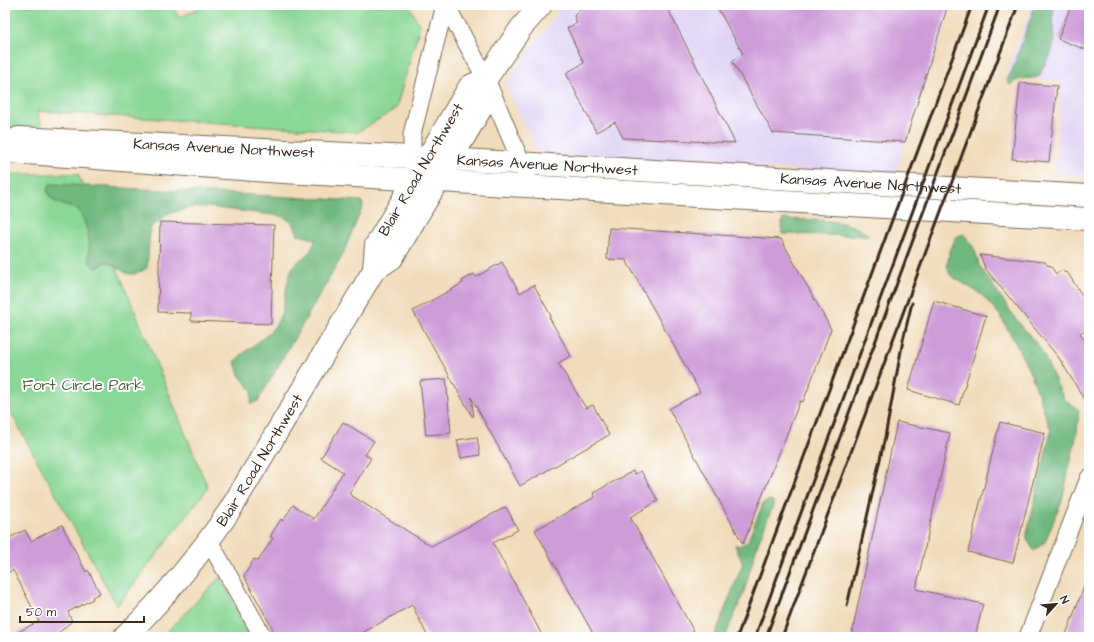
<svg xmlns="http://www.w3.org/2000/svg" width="1094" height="642" font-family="'Architects Daughter',sans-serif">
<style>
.built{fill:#e0d4f4}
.green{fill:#8ad796;stroke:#62805a}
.forest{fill:#6fb87f;stroke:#55714e}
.building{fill:#ce9bd9}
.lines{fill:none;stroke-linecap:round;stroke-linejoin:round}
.street-casing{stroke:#7a6855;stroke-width:19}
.secondary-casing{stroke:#7a6855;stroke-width:24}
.street{stroke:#fff;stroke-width:17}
.secondary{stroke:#fff;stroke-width:22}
.rail{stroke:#3b2a1e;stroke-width:3}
.labels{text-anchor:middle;stroke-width:4;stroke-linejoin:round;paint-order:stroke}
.street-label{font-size:15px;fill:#3b2a1e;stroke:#fff}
.park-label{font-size:15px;fill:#535e42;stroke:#fff}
</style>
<rect width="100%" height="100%" fill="#fff"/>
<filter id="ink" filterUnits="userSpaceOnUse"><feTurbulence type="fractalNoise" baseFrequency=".025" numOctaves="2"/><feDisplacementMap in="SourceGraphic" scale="8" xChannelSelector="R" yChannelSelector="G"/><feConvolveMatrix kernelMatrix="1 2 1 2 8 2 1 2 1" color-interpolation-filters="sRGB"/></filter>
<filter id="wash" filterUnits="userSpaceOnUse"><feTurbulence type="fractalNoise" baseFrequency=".012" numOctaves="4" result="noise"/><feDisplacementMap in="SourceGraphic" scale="16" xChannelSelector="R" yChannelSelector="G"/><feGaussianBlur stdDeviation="0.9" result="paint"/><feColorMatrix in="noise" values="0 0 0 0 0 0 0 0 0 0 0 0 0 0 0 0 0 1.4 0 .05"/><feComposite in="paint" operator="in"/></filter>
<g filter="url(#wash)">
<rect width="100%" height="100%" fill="#f0dcba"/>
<path class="built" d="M563,5H952L894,176L539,154L505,85Z
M1032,5H1089V176L1055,174L1061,81L1006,76Z"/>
<path class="green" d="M5,5H172L179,18L204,5H409L420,26L396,109L358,132L37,111L43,130L5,127Z
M5,174H78L208,488L117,606L5,402Z
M220,577L254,637H162Z"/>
<path class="forest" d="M1035,5H1055C1049,24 1056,30 1053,48C1051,58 1042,66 1040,76C1029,80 1019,76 1010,85L1007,80L1012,71Z
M51,184L362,201L363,206L340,260L258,401L251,404L252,391L239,375L235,362C246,347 268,340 278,321C286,306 285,279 293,267C300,258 314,253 315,239L298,235L293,223L282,216L207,207H191L168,214L160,222L152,225L150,232L147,268C125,282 125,268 106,262L97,268L93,267C86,260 90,250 89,240C87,229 84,218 78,209C65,205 50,205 47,189Z
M783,219C811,221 847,216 869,236L783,234L781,227Z
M963,234C972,241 977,254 979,265L1016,319L1040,348L1064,399L1079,410L1077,433L1062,500L1045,542L1034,551L1027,539V533L1051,431L1033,379L1017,346L999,314L982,295L950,275L947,265L950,251L956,237Z
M769,500L773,501V506L757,546L743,595L725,637H714L743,563L737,551L735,544L738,546L747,543L763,503Z"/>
<g id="blocks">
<path class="building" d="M584,5H666L735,143L623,138L615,122L596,132L566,73L584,63L567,28L577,23L574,16Z
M716,5H948L905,142L773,133L732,61L743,54Z
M1071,5H1089V51L1058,39Z
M1020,83L1057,86L1049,162L1012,159Z
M160,222L274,225L271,324L191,321V313L158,312Z
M609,228L781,239L831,329L803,402L800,401L743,544L669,409L700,392L626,260L607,259Z
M980,255L1045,262L1048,266L1050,265L1056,274L1062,270L1065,273L1067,272L1089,306V327L1080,333L1089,347V407L1059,358L985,268Z
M502,262L520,293L534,285L551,316L549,317L571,356L558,363L586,408L593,405L609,435L520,486L471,397L474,416H472L413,311L463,283L462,281L474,274L476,277Z
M934,301L986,316L959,405L908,390Z
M446,379L451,433L426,435L420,381Z
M343,422L374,441L365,455L371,458L349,494L431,546L506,507L518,530L493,543L543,637H428L412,605L355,637H277L244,576L254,559L258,561L273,538L270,537L281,519L283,521L293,505L314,519L343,472L321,458Z
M897,422L950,433L916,589L983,604L975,637H851Z
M1000,422L1045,433L1013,563L968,552Z
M477,437L480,455L461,458L457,440Z
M633,471L635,474L641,471L658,501L630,517L697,637H595L535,530L595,497L593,493Z
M62,525L86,572L88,570L100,593L92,597L93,599L68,612L72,621L54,637H9L39,621L13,570L5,574V540L25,530L31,541Z
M1088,576L1089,637H1065Z"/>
</g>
</g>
<g filter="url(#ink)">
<use href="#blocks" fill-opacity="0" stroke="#7a6855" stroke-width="1"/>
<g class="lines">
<defs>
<path id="street" d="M446,5L486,79L531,186
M414,168L412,157V134L445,5
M209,541L263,637
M1028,637L1089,478"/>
<g id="secondary">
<path id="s1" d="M18,138L412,157L1089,196"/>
<path d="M5,152C105,157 205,168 304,173C566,188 827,204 1089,219"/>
<path id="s2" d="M374,270L376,245L470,86L486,79L521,28L541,5"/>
<path id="s3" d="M125,637C164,598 199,556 230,510L374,270L392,258L486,100V79"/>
</g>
</defs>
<use href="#street" class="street-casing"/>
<use href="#secondary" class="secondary-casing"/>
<use href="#street" class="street"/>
<use href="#secondary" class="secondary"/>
<path class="rail" d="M847,606L885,437L903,340L912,303
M737,637L972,5
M755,637L989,5
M766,637L1000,5
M782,637L1018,5"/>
</g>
</g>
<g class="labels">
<g class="street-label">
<text dy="5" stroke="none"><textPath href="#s1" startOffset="206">Kansas Avenue Northwest</textPath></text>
<text dy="5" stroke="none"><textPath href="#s1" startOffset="530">Kansas Avenue Northwest</textPath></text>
<text dy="5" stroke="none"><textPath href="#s2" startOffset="113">Blair Road Northwest</textPath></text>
<text dy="5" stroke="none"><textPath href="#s1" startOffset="854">Kansas Avenue Northwest</textPath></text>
<text dy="5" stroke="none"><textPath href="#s3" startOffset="223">Blair Road Northwest</textPath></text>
</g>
<g class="park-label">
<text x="83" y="390">Fort Circle Park</text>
</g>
</g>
<rect width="1094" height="642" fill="none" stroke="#fff" stroke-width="20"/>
<g transform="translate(1056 604) rotate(63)" stroke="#ffffff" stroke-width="3" paint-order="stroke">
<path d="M0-3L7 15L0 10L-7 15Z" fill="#3b2a1e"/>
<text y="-6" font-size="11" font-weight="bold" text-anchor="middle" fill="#3b2a1e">N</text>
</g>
<path d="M20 616v6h124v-6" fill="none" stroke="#3b2a1e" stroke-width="2"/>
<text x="26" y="616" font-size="12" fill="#3b2a1e" stroke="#ffffff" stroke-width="3" paint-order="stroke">50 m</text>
</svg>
